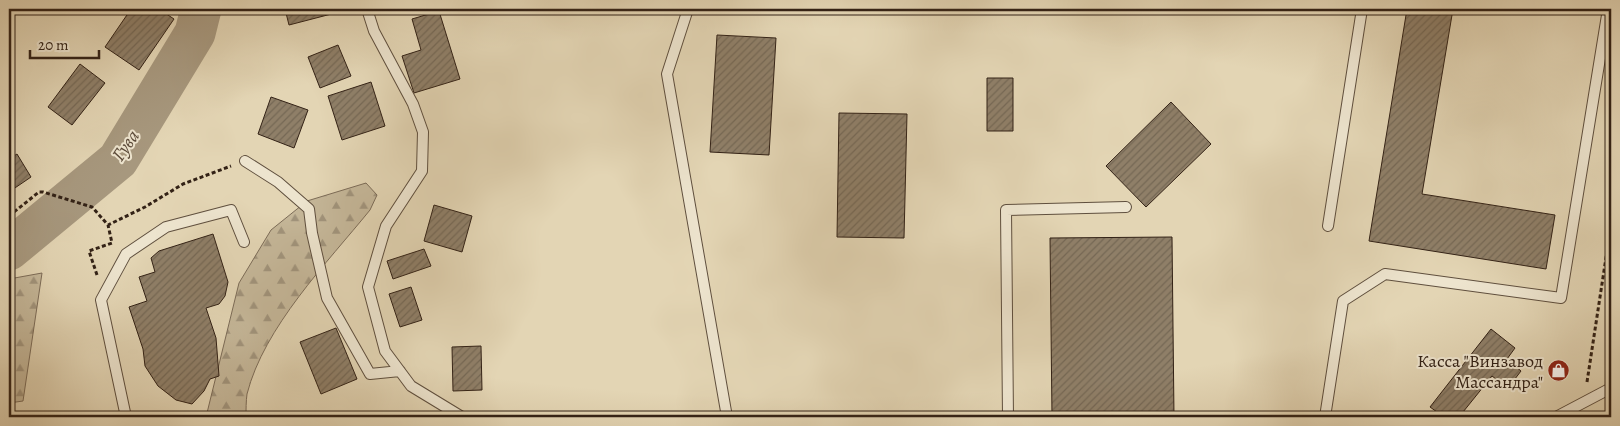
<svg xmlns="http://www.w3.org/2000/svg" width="1620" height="426" font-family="Alegreya,serif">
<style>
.forest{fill:url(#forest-firs);stroke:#7c6c58}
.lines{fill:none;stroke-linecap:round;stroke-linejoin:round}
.river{stroke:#a7987e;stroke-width:41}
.building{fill:url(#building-hatch);stroke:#332216}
.lane-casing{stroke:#5f4f3e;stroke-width:12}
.path{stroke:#332216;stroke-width:3;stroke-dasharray:4 2.5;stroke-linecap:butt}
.lane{stroke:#ede4ce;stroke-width:10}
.labels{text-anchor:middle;stroke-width:4;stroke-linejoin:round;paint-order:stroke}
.poi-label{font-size:18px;fill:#332216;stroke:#ede4ce;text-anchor:end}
.water-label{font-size:19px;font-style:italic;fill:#5c4b3a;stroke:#ede4ce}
</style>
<defs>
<pattern id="forest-firs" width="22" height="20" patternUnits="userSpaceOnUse" patternTransform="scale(1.25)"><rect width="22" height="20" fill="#c5b799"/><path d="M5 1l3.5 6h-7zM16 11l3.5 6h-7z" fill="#a1947c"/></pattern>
<pattern id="building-hatch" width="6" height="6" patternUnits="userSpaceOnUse" patternTransform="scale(1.25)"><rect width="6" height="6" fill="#8f7f68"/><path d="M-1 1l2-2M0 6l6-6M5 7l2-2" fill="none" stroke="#756855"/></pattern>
</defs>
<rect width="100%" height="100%" fill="#e3d5b4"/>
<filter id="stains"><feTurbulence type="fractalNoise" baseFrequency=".004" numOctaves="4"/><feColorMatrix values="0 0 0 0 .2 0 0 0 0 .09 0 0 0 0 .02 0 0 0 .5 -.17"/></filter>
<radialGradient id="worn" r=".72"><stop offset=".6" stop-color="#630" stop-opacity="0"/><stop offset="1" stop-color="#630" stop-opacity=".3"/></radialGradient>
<path class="forest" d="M366,183L377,195L370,210C327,263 264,327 247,394C246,401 246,410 246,417H206L239,283L271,230L307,201Z
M42,273L23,401L9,403V279Z"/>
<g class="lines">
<path class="river" d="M9,250L118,160L195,33L201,9"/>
</g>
<path class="building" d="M131,9H159L174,19L139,70L105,47Z
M285,9H338L339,12L289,25Z
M1407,9H1453L1422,194L1555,215L1546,269L1369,241Z
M439,11L460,79L414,93L402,56L421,50L412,19Z
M717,35L776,38L769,155L710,152Z
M338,45L351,76L320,88L308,57Z
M80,64L105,83L72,125L48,107Z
M987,78H1013V131H987Z
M371,82L385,126L342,140L328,96Z
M271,97L308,110L294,148L258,134Z
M1171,102L1211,144L1146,207L1106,166Z
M839,113L907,114L904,238L837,237Z
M17,154L31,177L9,192V159Z
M434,205L472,216L462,252L424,241Z
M213,234L228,282L225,296L219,304L206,308L216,338L219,376L210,379L204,391L192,404L176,400L158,386L145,366L143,349L129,307L147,301L139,277L155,272L151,258L159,251Z
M1172,237L1174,417H1052L1050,238Z
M424,249L431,266L393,279L387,261Z
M411,287L422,320L400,327L389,294Z
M336,328L357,379L321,394L300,342Z
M1491,329L1515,348L1507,359L1521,371L1508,388L1492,376L1459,417H1444L1430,407Z
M481,346L482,390L453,391L452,347Z"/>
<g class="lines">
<defs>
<path id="lane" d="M367,9L374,31L413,104L423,132L422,171L386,226L368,287L385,351L411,386L462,417
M688,9L667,74L727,417
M245,161L278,182L309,209L312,233L327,298L370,374L400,371
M1328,226L1362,9
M126,417L101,300L126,254L166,227L231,210L244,242
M1008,417L1006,210L1126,207
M1325,417L1343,301L1385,274L1561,298L1608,9
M1556,417L1611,388"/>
</defs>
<use href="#lane" class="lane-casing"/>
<path class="path" d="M9,216L39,192H43L92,207L108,225L145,207L183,184L231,166
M97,275L89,251L112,243L108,225
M1587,382L1611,225"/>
<use href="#lane" class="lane"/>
</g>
<defs>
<symbol id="shop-disc" viewBox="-11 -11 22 22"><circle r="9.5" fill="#8f2418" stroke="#ede4ce"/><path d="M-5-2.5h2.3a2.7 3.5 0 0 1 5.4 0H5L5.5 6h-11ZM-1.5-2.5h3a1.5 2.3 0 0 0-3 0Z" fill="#fff"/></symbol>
</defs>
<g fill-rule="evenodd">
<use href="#shop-disc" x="1546" y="358" width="25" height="25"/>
</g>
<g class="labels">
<g class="poi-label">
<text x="1543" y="367">Касса "Винзавод<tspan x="1543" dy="21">Массандра"</tspan></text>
</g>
<g class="water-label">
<text transform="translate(125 145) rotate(-55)" y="7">Гува</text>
</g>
</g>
<rect width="1620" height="426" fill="none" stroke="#e3d5b4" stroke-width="30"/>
<rect x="10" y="10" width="1600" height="406" fill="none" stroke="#332216" stroke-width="2.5"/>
<rect x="15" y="15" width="1590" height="396" fill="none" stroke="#332216"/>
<path d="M30 50v8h69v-8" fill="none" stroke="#332216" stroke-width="2.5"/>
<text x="38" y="50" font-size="15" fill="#332216" stroke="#ede4ce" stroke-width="4" paint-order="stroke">20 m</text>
<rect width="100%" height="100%" filter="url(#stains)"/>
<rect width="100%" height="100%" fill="url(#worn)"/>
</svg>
